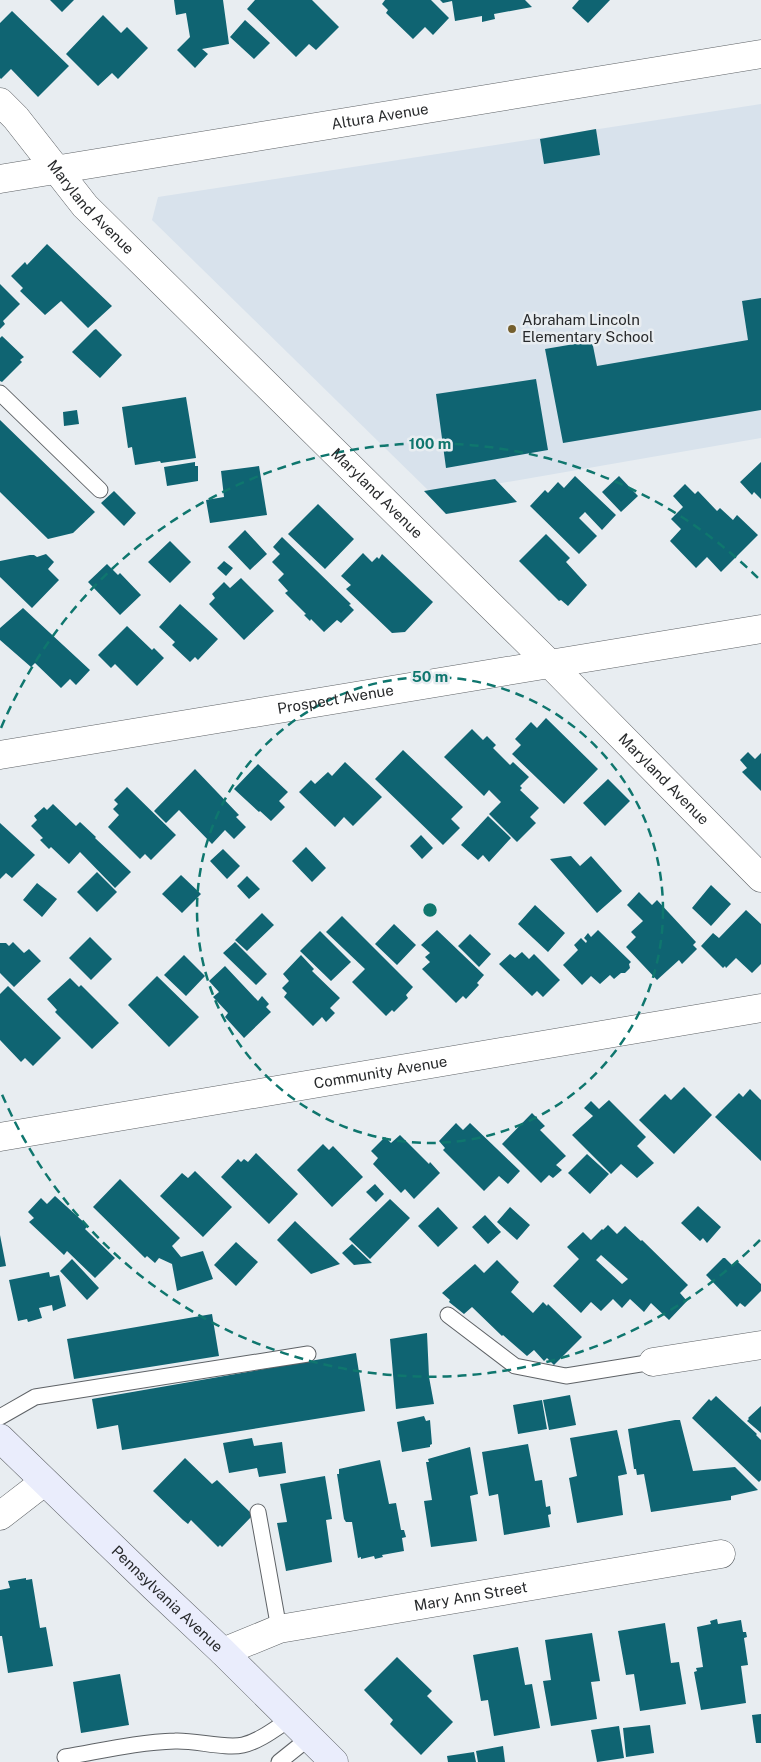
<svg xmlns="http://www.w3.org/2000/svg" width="761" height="1762" font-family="'Public Sans',sans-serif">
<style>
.built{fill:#d8e2ec}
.building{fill:#0f6472;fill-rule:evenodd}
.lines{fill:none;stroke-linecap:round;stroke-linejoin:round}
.service-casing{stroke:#5e6266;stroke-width:17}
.minor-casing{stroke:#5e6266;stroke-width:29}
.tertiary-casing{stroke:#5e6266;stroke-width:29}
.secondary-casing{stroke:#5e6266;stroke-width:29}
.service{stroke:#fff;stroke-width:15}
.minor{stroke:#fff;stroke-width:28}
.tertiary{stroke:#fff;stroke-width:28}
.secondary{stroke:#eaedfc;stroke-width:28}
.ring{fill:none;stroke:#0f766e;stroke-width:2.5;stroke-dasharray:9 6}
.poi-dot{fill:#745f2e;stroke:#e8edf1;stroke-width:2}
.labels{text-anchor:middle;stroke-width:5;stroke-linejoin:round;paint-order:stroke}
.street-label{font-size:15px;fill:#282a2c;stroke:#e8edf1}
.poi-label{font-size:15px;fill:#282a2c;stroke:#e8edf1;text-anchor:start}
.centre{fill:#0f766e;stroke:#e8edf1;stroke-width:2.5}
.ring-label{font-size:15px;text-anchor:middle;font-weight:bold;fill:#0f766e;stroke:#e8edf1;stroke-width:5;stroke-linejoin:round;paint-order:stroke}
</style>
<rect width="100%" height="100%" fill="#e8edf1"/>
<path class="built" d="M761,104V438L433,495L152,220L158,197Z"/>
<path class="building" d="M50,0H74L62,12Z
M174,0H223L229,44L202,49L208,54L195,68L177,50L190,37L186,13L176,15Z
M255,0H312L339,27L316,50L309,44L296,57L247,9Z
M385,0H431L449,18L433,35L425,27L413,39L386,13L388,10L382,4Z
M440,0H525L532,7L494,14L495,19L482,22V16L455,21L452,1L443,3Z
M579,0H610L588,23L572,8Z
M12,11L69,66L38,97L11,69L1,79L0,78V23Z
M103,15L121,33L127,27L148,48L118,79L112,73L98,86L66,54Z
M245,20L270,43L254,59L230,37Z
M596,129L600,155L544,164L540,139Z
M47,244L112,306L88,328L61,301L45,315L20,291L23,288L11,276L25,262L27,265Z
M0,284L20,304L3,321L5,324L0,329Z
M761,298V410L563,443L545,349L592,341L597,366L748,340L742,301Z
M96,329L122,355L100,378L72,352L94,330Z
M2,336L24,357L20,360L22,362L2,382L0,381V338Z
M536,379L548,450L446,468L436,394Z
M186,397L196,458L161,463L160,461L135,465L132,447L128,448L122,407Z
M77,410L79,424L64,426L63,412Z
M0,420L95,512L73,533L48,539L0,492Z
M195,462V466H198V481L167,486L164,467Z
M761,462V499L754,492L752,495L740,482Z
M259,466L267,515L210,523L206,500L224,497L221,471Z
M575,476L616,515L602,530L585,512L579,518L597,536L579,554L530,506L545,490L548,493L558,482L564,488Z
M619,476L638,496L621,512L602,492Z
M495,479L517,502L446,514L424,491Z
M685,484L695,494L698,491L717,511L720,508L733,520L737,515L758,535L721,572L707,557L696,568L670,541L681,529L671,519L683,507L673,496Z
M114,491L136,513L124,526L101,503Z
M318,504L354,539L325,569L288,534Z
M245,530L267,554L250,570L228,547Z
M546,534L570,558L566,562L587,585L568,606L561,600L559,601L519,561Z
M282,537L351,604L349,605L354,610L341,623L337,620L324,632L311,619L310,621L304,615L306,614L285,593L288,591L278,580L284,574L272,562L280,554L273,547Z
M170,541L191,562L170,583L148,562Z
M363,553L372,562L377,557L379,559L382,554L433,602L405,632L392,633L346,589L351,585L341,576Z
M46,554L54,562L48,569L59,580L32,608L0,577V561L30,555H34L37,557Z
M224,561L233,568L226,576L217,568Z
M107,564L118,575L120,573L141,595L120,615L88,582Z
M241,578L274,611L244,640L209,604L215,598L212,594L224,582L230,588Z
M180,604L218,639L198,660L195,657L190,662L172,645L175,642L159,627Z
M23,608L90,670L76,685L70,679L61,688L35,663L31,667L0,640V628Z
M127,626L152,650L154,648L164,658L137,686L115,664L111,668L98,655Z
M546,718L598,769L564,804L512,754L521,745L515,739L531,722L537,728Z
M472,729L483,740L487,736L496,745L493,748L510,765L513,762L529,777L520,786L522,788L520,790L539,808L530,817L536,823L517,842L489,814L501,802L489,790L484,796L444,757Z
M403,750L463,807L451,819L460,828L443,845L375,779Z
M748,752L755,759L761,753V791L742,772L747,768L740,760Z
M345,762L382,797L353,826L344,817L335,827L299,792L311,780L315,784L328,772L332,776Z
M258,764L288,792L279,801L285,807L271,821L260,811L259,812L234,789Z
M195,769L239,815L236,817L246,827L234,839L225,830L212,844L179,810L166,823L154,811Z
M608,779L630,801L605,826L583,803Z
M127,787L176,835L151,860L145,854L140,859L108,827L119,815L113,809L118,804L114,800Z
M53,804L76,826L80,822L96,837L95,838L131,872L115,888L80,852L69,864L51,847L49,849L40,840L43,838L31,826L37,820L34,816L44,807L47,810Z
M488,816L511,838L489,862L483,855L478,860L461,845Z
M0,823L35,855L12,878L6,873L0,879Z
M421,835L433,848L422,859L410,846Z
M306,847L326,868L312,882L292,861Z
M223,849L240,866L227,879L210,861Z
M571,856L580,866L591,856L622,891L597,913L550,859Z
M97,872L117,892L97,912L77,892Z
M181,875L201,894L182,913L162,894Z
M247,876L260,889L249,899L237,886Z
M37,883L57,899L42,917L23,900Z
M711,885L731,904L711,926L692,908Z
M639,892L652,905L657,900L696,942L693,945L697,949L682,964L679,960L657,980L626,947L636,937L631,932L643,921L627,905Z
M535,905L565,933L548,952L518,924Z
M746,910L761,924V964L752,973L736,958L726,968L725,966L723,968L701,946L713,933L719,938Z
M262,913L274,925L247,951L235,940Z
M342,916L413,987L406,995L408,998L394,1012L392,1010L386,1016L352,982L365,969L326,932Z
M394,924L416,945L397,965L375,944Z
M437,930L484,975L477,983L479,985L466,999L463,996L456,1003L422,969L430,962L425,957L430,953L421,945Z
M598,930L631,962L629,964L630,968L625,973H621L614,979L610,975L600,984L591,976L582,985L563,965L578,950L574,945L581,938L586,943L587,941L584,938L588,933L591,937Z
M320,931L351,962L331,981L300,951Z
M470,934L491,954L479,967L458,946Z
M90,937L112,959L91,980L69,958Z
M13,942L24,953L29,949L41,961L14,987L0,973V943H6L9,946Z
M235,942L267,974L256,985L223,953Z
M522,952L529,959L534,954L560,980L543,997L537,991L532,996L499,964L510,954L515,958Z
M184,955L205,976L186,996L164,975Z
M301,955L314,969L312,971L340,998L330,1008L335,1013L326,1022L322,1017L313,1026L284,997L287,993L282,988L289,981L283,974Z
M225,966L258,1001L262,996L269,1004L266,1007L271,1012L244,1038L225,1017L228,1013L213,997L219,992L209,981Z
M157,976L199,1017L169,1047L128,1005Z
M70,978L79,987L81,985L119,1023L92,1049L55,1012L57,1010L47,999Z
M8,986L61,1038L33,1066L25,1058L21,1062L0,1040V994Z
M684,1087L712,1115L674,1154L639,1120L665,1094L671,1100Z
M750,1089L761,1100V1161L715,1117L739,1093L743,1097Z
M609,1100L646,1137L637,1146L654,1163L637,1178L621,1164L611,1174L572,1135L593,1116L584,1108L591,1101L599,1109Z
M532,1113L545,1126L540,1130L566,1156L556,1165L562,1170L553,1178L549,1175L541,1183L502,1144Z
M456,1123L463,1130L470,1123L520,1171L508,1184L499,1176L484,1191L443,1150L445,1148L439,1141Z
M400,1135L429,1164L430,1162L440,1173L414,1199L405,1189L401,1193L373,1164L378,1158L371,1151L385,1137L391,1143Z
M323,1144L329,1150L333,1146L363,1177L332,1207L297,1170Z
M256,1153L298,1194L269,1224L221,1177L238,1159L241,1162L244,1159L248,1162Z
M587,1154L609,1174L590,1194L568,1173Z
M195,1171L232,1207L203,1237L160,1196L182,1173L188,1178Z
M120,1179L180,1238L172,1246L181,1257L203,1251L213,1279L177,1291L172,1264L159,1258L155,1263L147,1256L145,1258L93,1207Z
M375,1184L384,1194L376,1202L366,1192Z
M55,1196L88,1226L85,1229L115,1258L95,1278L67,1251L64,1255L29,1222L34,1218L28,1212L41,1198L47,1204Z
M390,1199L410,1218L370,1259L349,1239Z
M698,1206L721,1227L707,1243L703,1238L700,1241L681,1223Z
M438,1207L458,1228L438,1247L418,1226Z
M510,1207L530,1225L517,1240L497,1222Z
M485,1215L501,1232L488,1244L472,1227Z
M295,1221L340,1264L311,1274L277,1240Z
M608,1225L617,1234L625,1226L641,1241L642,1240L688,1285L680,1293L687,1301L669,1320L651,1303L644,1312L630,1299L622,1308L613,1299L601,1311L591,1302L581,1313L553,1286L579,1259L567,1247L583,1232L591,1240L602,1229L603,1230ZM601,1255L628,1279L622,1284L596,1260Z
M0,1235L6,1266L0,1267Z
M236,1242L258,1262L236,1286L214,1265Z
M352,1244L372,1263L354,1265L342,1253Z
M723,1258H725L732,1265L737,1261L761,1284V1291L745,1307L740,1303L737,1307L706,1275Z
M72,1259L99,1288L87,1300L60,1271Z
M497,1260L519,1282L511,1292L533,1313L543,1302L547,1306L548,1304L582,1337L554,1365L547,1358L544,1361L534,1350L527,1356L503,1335L502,1336L472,1307L464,1314L449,1302L450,1300L442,1293L475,1264L484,1273Z
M49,1272L50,1277L59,1275L66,1306L53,1311L52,1305L39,1308L42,1318L28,1322L27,1319L18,1321L9,1280Z
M212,1314L219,1356L74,1379L67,1339Z
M427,1333L429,1377L434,1404L396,1409L390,1339Z
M356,1353L365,1411L122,1450L118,1425L97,1429L92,1399Z
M570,1395L576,1425L549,1430L543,1400Z
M716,1396L757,1434L756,1435L761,1440V1480L759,1482L692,1418L709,1399L711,1401Z
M542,1400L547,1429L518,1434L513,1405Z
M761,1406V1433L747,1421L749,1419L748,1418Z
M424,1416L426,1421L430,1420L432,1444L430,1445V1447L402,1452L397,1422Z
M675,1420H680L693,1471L735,1467L758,1490L731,1496V1500L651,1512L644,1474L637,1475L636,1469H634L628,1429Z
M617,1430L627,1474L618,1476L623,1515L577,1523L569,1478L577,1476L570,1438Z
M252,1438L254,1446L282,1442L286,1473L259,1477L257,1468L229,1473L223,1443Z
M528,1444L535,1481L542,1480L546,1507L550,1506L551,1514L548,1515L550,1527L504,1535L498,1494L489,1496L482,1452Z
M470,1447L478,1494L470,1496L477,1541L431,1547L424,1501L432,1500L426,1462H429L428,1459Z
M185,1458L212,1484L217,1480L253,1515L222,1547L220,1545L218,1547L191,1520L188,1524L183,1520L153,1491Z
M380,1460L389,1504L396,1503L401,1530H404L406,1537L402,1538L404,1551L382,1555L383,1557L375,1559L374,1556L361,1559V1557L358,1558L352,1522H346L344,1519L337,1474H339V1469Z
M325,1476L332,1519L326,1520L332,1562L286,1571L277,1523L287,1522L280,1484Z
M26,1578V1580L32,1579L40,1628L46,1627L53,1666L8,1673L2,1636H0V1590L10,1588L8,1581Z
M717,1619L718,1624L741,1620L743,1632H746L747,1637L744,1638L748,1665L741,1666L746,1703L701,1710L694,1672L697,1671L696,1668L703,1667L697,1627L711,1624L710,1621Z
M665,1623L671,1663L679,1662L686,1704L640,1711L634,1674L626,1675L618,1631Z
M592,1633L600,1681L591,1682L597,1719L551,1726L543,1681L551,1680L545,1640Z
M518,1647L525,1685L532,1684L540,1728L494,1736L488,1700L481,1701L473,1655Z
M397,1657L432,1691L427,1696L453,1722L421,1755L390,1724L393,1720L364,1690Z
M120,1674L129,1725L81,1733L73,1682Z
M761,1714V1743H756L752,1715Z
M650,1725L654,1753L626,1757L623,1728Z
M619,1726L624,1758L597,1762L591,1730Z
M503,1746L505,1762H478L476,1751Z
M474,1752L476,1762H448L447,1756Z"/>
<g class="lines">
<defs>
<path id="service" d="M0,393L100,490
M448,1315L515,1366L566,1376L653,1362
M0,1417L35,1397L308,1354
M258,1512L279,1629
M65,1757C101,1751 138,1742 175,1741C195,1740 225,1749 243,1745C260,1741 276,1728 290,1719
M279,1762L309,1738"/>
<g id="minor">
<path id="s1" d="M0,102L16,118L85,206L551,665L761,878"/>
<path id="s2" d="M0,755L761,629"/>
<path id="s3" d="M0,1137L761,1008"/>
<path d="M653,1362L761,1345"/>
<path d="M0,1516L44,1482"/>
<path id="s4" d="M223,1652L279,1629L721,1554"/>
</g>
<g id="tertiary">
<path id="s5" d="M0,179L761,54"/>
</g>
<g id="secondary">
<path id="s6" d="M0,1438L154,1587L223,1652L334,1762"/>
</g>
</defs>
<use href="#service" class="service-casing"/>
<use href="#minor" class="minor-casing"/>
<use href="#tertiary" class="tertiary-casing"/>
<use href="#secondary" class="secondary-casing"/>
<use href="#service" class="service"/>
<use href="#minor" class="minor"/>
<use href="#tertiary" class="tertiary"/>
<use href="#secondary" class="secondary"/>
</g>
<g class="ring">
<circle cx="430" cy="910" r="233"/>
<path d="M760 1240A466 466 0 0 1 1 1092M1 728A466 466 0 0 1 760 580"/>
</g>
<circle class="poi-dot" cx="512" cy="329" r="5"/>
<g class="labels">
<g class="street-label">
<text dy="5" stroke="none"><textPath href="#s5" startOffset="385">Altura Avenue</textPath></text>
<text dy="5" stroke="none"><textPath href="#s1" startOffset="139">Maryland Avenue</textPath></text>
<text dy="5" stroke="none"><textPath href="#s1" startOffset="544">Maryland Avenue</textPath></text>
<text dy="5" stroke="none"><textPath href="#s2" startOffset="340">Prospect Avenue</textPath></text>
<text dy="5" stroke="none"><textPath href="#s1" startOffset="949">Maryland Avenue</textPath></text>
<text dy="5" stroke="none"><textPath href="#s3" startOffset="386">Community Avenue</textPath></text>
<text dy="5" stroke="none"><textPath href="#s4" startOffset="255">Mary Ann Street</textPath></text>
<text dy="5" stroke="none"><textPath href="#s6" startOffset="232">Pennsylvania Avenue</textPath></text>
</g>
<g class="poi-label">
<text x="522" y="325">Abraham Lincoln<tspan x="522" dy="17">Elementary School</tspan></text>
</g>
</g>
<circle cx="430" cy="910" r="8" class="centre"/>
<g class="ring-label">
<text x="430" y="449">100 m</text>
<text x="430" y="682">50 m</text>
</g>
</svg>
